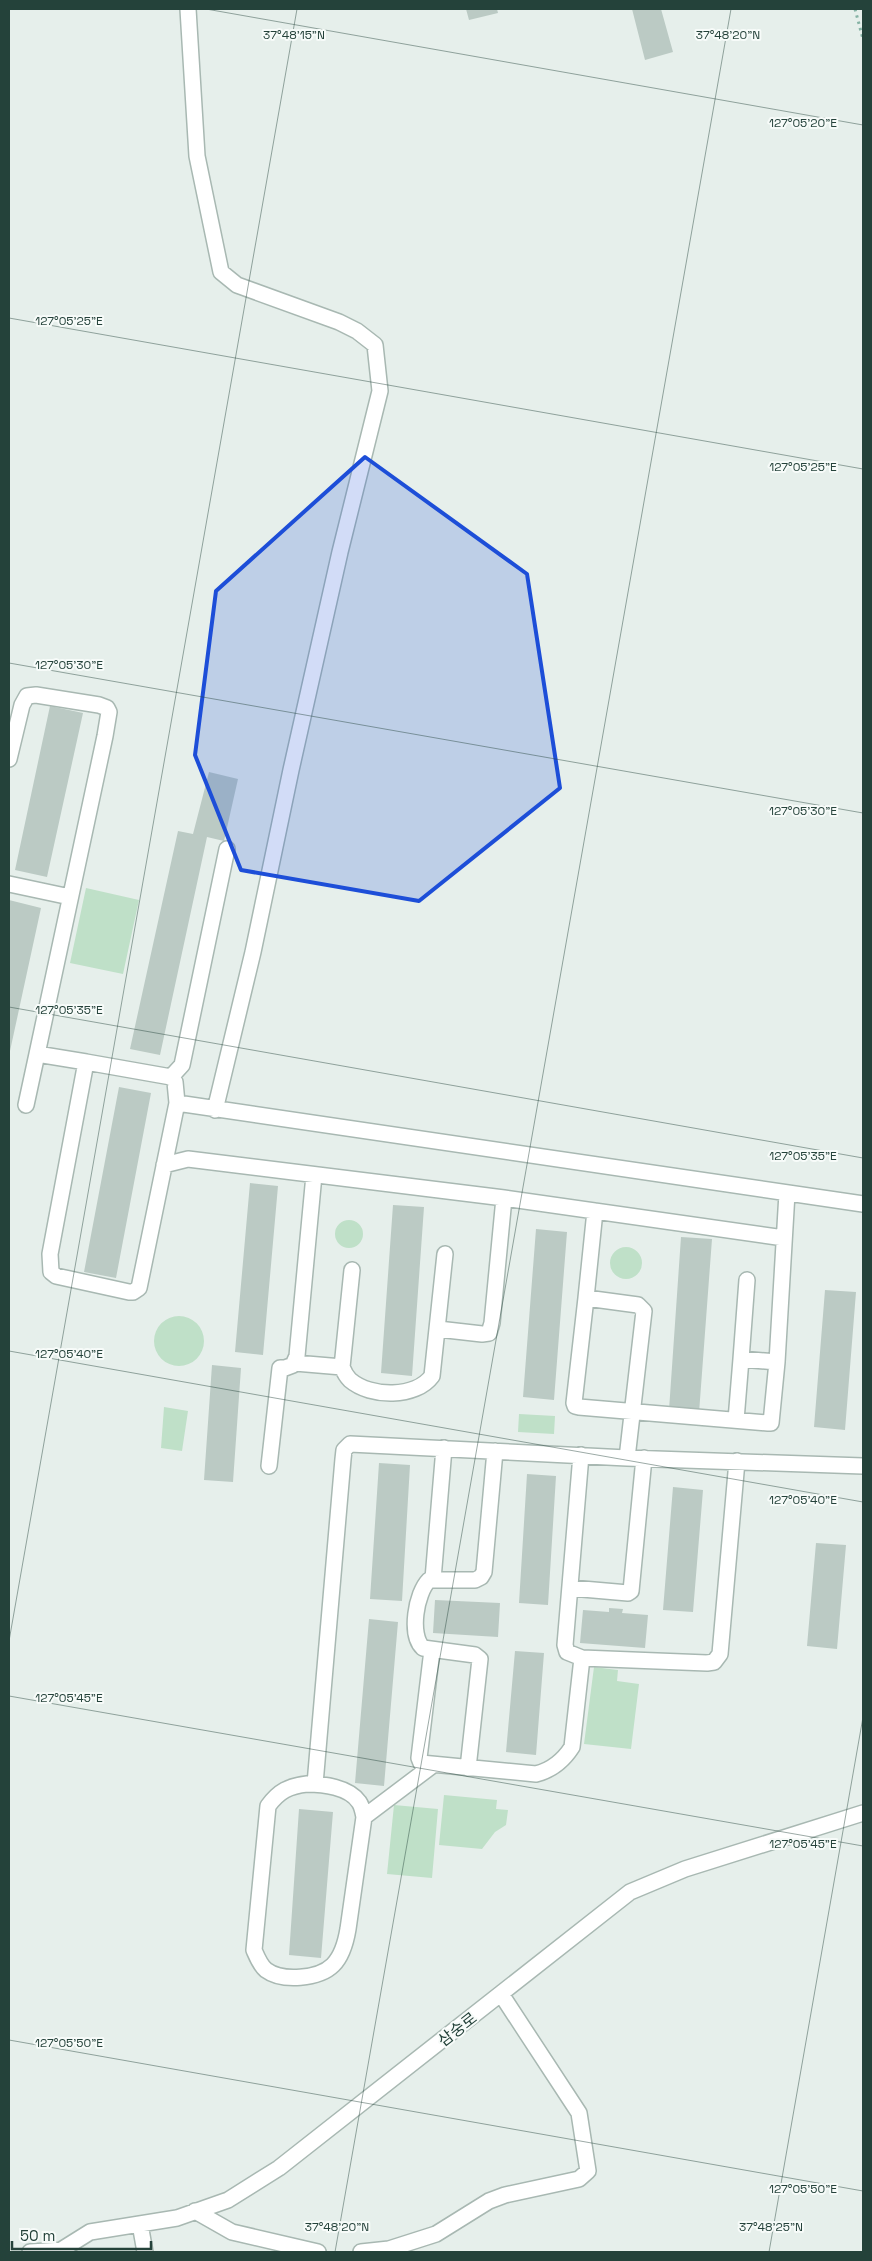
<svg xmlns="http://www.w3.org/2000/svg" width="872" height="2261" font-family="'Space Grotesk','Noto Sans KR',sans-serif">
<style>
.green{fill:#bfe0c8}
.building{fill:#bbcac4}
.lines{fill:none;stroke-linecap:round;stroke-linejoin:round}
.minor-casing{stroke:#a8b8b2;stroke-width:18}
.path{stroke:#86b3a5;stroke-width:3;stroke-dasharray:2.5 4;stroke-linecap:butt}
.minor{stroke:#fff;stroke-width:15}
.marked{fill:#1d4ed8;fill-opacity:0.2;stroke:#1d4ed8;stroke-width:4;stroke-linejoin:round}
.ticks{fill:none;stroke:#24423a;stroke-width:1;stroke-opacity:0.45}
.labels{text-anchor:middle;stroke-width:4;stroke-linejoin:round;paint-order:stroke}
.street-label{font-size:16px;fill:#24423a;stroke:#f7fbf9}
.ticks-label{font-size:12px;text-anchor:middle;fill:#24423a;stroke:#f7fbf9;stroke-width:4;stroke-linejoin:round;paint-order:stroke}
</style>
<rect width="100%" height="100%" fill="#e6efeb"/>
<path class="green" d="M86,888L139,900L123,974L70,963Z
M335 1234a14 14 0 1 1 28 0a14 14 0 1 1-28 0Z
M610 1263a16 16 0 1 1 32 0a16 16 0 1 1-32 0Z
M154 1341a25 25 0 1 1 50 0a25 25 0 1 1-50 0Z
M164,1407L188,1411L182,1451L161,1448Z
M519,1414L555,1416L554,1434L518,1432Z
M594,1667L618,1670L617,1681L639,1684L631,1749L584,1744Z
M444,1795L497,1800L496,1809L508,1810L506,1825L495,1832L482,1849L439,1845Z
M394,1805L438,1809L432,1878L387,1874Z"/>
<path class="building" d="M466,9H497L498,13L469,20Z
M632,9H661L673,52L645,60Z
M50,706L83,713L47,877L15,870Z
M209,772L238,779L224,841L207,837L160,1055L130,1049L178,831L193,834Z
M9,900L41,908L10,1051L9,1050Z
M119,1087L151,1093L116,1278L84,1272Z
M250,1183L278,1186L263,1355L235,1352Z
M393,1205L424,1207L412,1376L381,1373Z
M536,1229L567,1232L554,1400L523,1397Z
M681,1237L712,1239L699,1413L669,1410Z
M825,1290L856,1292L845,1430L814,1427Z
M212,1365L241,1368L233,1482L204,1480Z
M379,1463L410,1465L402,1601L370,1599Z
M527,1474L556,1476L548,1605L519,1603Z
M673,1487L703,1490L693,1612L663,1610Z
M816,1543L846,1545L837,1649L807,1646Z
M435,1600L500,1603L498,1637L433,1633Z
M609,1608L623,1609L622,1613L648,1615L645,1648L580,1643L583,1610L609,1612Z
M369,1619L398,1622L384,1786L355,1783Z
M515,1651L544,1653L536,1755L506,1752Z
M299,1809L333,1812L321,1958L289,1955Z"/>
<g class="lines">
<defs>
<path id="minor" d="M188,9L197,156L221,272L237,285L339,322L357,331L375,345L380,391L340,552L291,770L253,952L215,1110
M9,759L22,705L27,696L36,695L99,705L107,708L109,712L105,736L37,1054
M9,884L70,897
M171,1077L182,1065L227,849
M177,1103L175,1082L171,1077L86,1062L50,1254L51,1272L56,1276L129,1292H133L139,1288L177,1103L863,1204
M26,1105L37,1054L86,1062
M164,1165L188,1159L504,1198L784,1238
M352,1270L342,1367C344,1372 347,1377 350,1380C371,1398 416,1398 432,1376L445,1254
M586,1298L595,1211
M438,1329L482,1334L489,1333L492,1323L504,1198
M741,1359L747,1280
M295,1363L342,1367
M736,1420L741,1359L777,1362
M581,1455L565,1645L567,1652L582,1658L707,1663L714,1662L720,1654L737,1461
M627,1458L644,1311L638,1305L586,1298L574,1403L575,1406L579,1407L768,1423H771L777,1362L787,1193
M269,1466L280,1368H285L293,1365L297,1356L314,1175
M433,1579L444,1448
M571,1588L628,1593L631,1591L644,1458
M432,1650L419,1758L421,1763L536,1774C552,1770 563,1761 572,1747L582,1658
M468,1768L480,1659L475,1655L423,1648C409,1635 416,1593 429,1580H475L481,1577L484,1572L495,1451
M307,1784C323,1784 349,1787 359,1802C362,1806 363,1812 364,1817L348,1929C346,1941 342,1956 333,1965C319,1979 282,1982 266,1970C260,1965 257,1957 254,1950L268,1806C279,1791 289,1786 307,1784Z
M315,1784L343,1459L344,1450L350,1444L627,1458L863,1466
M364,1817L433,1765
M195,2211L232,2232L318,2252
M140,2224L145,2252
M30,2252L64,2250
M58,2252L90,2232L177,2218L228,2200L279,2168L630,1892L685,1869L863,1813
M361,2252L389,2249L436,2234L489,2201L505,2195L579,2179L588,2171L579,2113L501,1994"/>
</defs>
<use href="#minor" class="minor-casing"/>
<path class="path" d="M855,9L863,39"/>
<use href="#minor" class="minor"/>
</g>
<path class="marked" d="M365,457L527,574L560,788L419,901L241,870L195,755L216,591Z"/>
<path class="ticks" d="M206,9L863,125M9,318L863,469M9,663L863,813M9,1007L863,1158M9,1351L863,1502M9,1641L297,9M9,1696L863,1846M9,2040L863,2191M335,2252L731,9M769,2252L863,1717"/>
<g class="labels">
<g class="street-label">
<text transform="translate(457 2029) rotate(-38)" y="6">삼숭로</text>
</g>
</g>
<g class="ticks-label">
<text x="728" y="39">37°48'20"N</text>
<text x="294" y="39">37°48'15"N</text>
<text x="803" y="127">127°05'20"E</text>
<text x="69" y="325">127°05'25"E</text>
<text x="803" y="471">127°05'25"E</text>
<text x="69" y="669">127°05'30"E</text>
<text x="803" y="815">127°05'30"E</text>
<text x="69" y="1014">127°05'35"E</text>
<text x="803" y="1160">127°05'35"E</text>
<text x="69" y="1358">127°05'40"E</text>
<text x="803" y="1504">127°05'40"E</text>
<text x="69" y="1702">127°05'45"E</text>
<text x="803" y="1848">127°05'45"E</text>
<text x="69" y="2047">127°05'50"E</text>
<text x="803" y="2193">127°05'50"E</text>
<text x="337" y="2231">37°48'20"N</text>
<text x="771" y="2231">37°48'25"N</text>
</g>
<rect width="872" height="2261" fill="none" stroke="#24423a" stroke-width="20"/>
<path d="M12 2241v8h139v-8" fill="none" stroke="#24423a" stroke-width="2.5"/>
<text x="20" y="2241" font-size="15" fill="#24423a" stroke="#f7fbf9" stroke-width="4" paint-order="stroke">50 m</text>
</svg>
